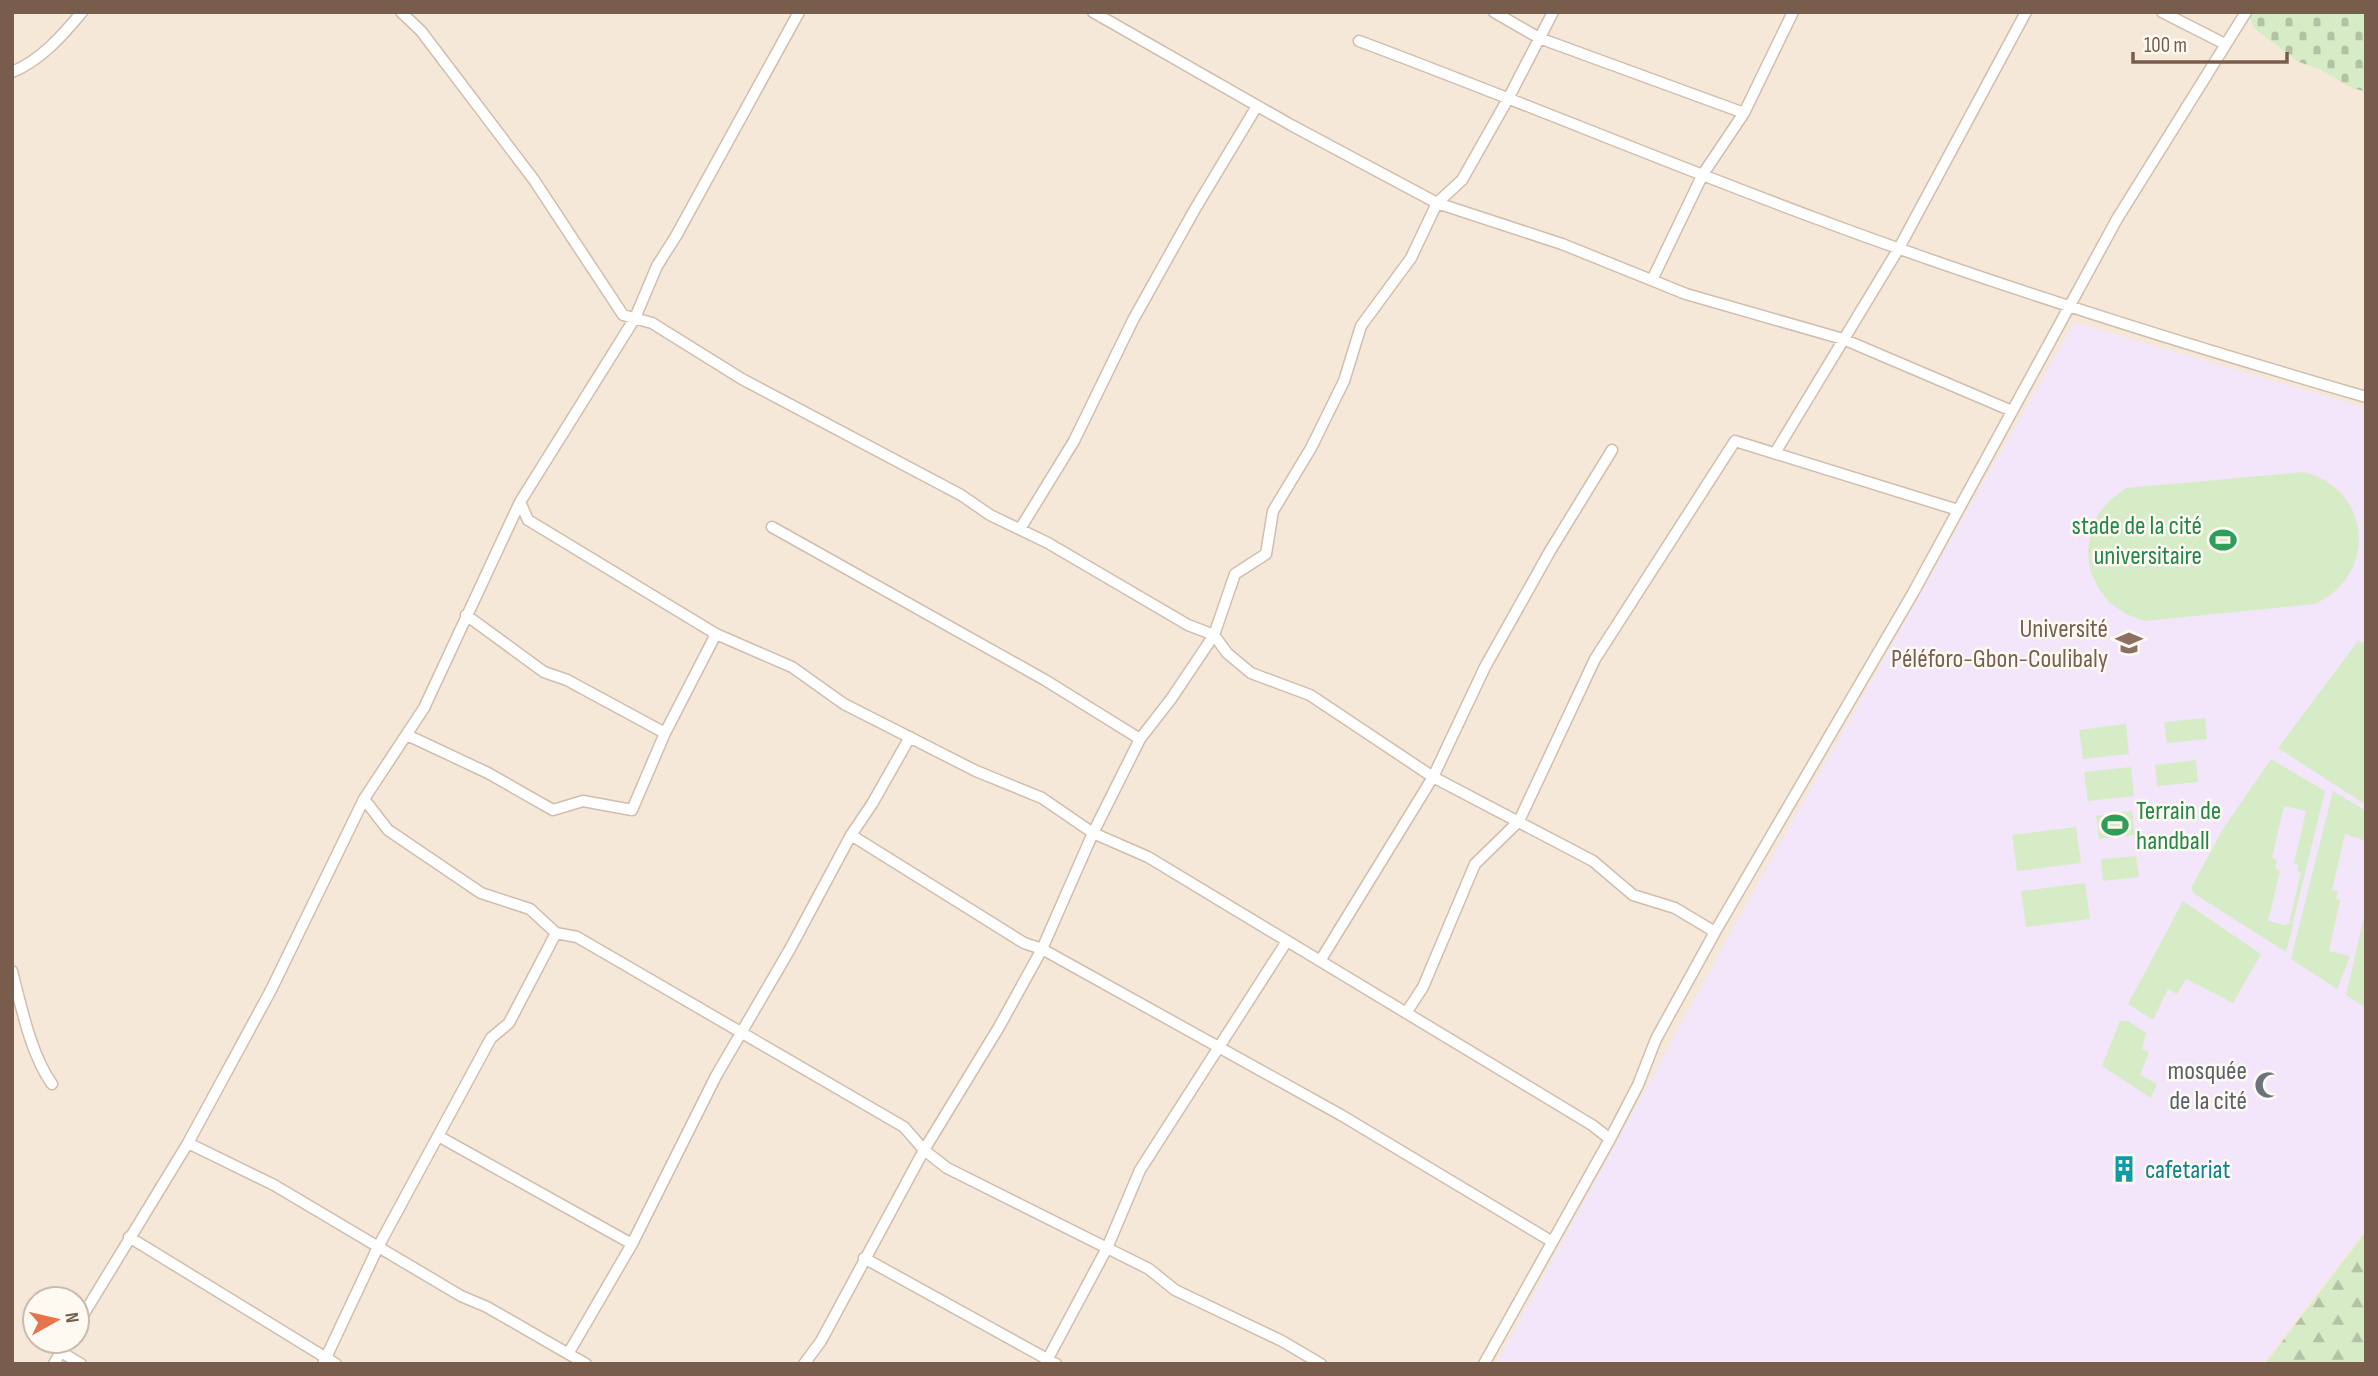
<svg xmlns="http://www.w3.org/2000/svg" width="2378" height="1376" font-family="'Sofia Sans Condensed',sans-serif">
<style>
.residential{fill:#f5e8d8;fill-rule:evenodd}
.education{fill:#f3e6fa}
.green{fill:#d5ecc7}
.forest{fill:url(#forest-firs)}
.cemetery{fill:url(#cemetery-stones)}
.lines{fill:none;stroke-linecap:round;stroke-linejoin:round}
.street-casing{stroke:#d0beae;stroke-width:13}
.street{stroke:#fff;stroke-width:10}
.labels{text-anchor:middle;stroke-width:5;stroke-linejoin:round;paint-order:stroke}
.leisure-label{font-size:26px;fill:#27864d;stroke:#fffaf1;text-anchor:end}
.education-label{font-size:26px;fill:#785e54;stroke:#fffaf1;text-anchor:end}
.worship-label{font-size:26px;fill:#5b616d;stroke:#fffaf1;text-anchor:end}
.culture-label{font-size:26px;fill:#0d838f;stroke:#fffaf1;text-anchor:start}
</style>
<defs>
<pattern id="forest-firs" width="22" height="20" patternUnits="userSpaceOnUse" patternTransform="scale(1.75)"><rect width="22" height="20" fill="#d5ecc7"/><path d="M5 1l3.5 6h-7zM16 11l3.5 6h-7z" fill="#b2c2a4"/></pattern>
<pattern id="cemetery-stones" width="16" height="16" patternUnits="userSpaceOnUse" patternTransform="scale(1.75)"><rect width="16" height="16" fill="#d5ecc7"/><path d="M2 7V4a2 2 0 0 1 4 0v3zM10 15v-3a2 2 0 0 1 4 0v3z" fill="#b2c2a4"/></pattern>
</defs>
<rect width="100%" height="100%" fill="#fdf6ea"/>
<path class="residential" d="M12,12H2366V1364H12ZM35,1299H77V1341H35Z"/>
<path class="education" d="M2074,322L2366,408V1229L2263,1364H1496L1760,879Z"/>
<path class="green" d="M2304,472C2372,489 2378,575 2315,604L2144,621L2126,614L2110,603L2098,588L2090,570L2088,550L2091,531L2098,514L2111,499L2126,488Z
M2358,641L2366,643V805L2278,748Z
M2205,718L2207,739L2167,743L2164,722Z
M2126,724L2129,754L2083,759L2079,730Z
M2271,759L2325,791L2293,922L2289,923L2301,872L2297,871L2298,865L2294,863L2306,811L2284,806L2272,858L2277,860L2275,869L2280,871L2268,921L2285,925L2294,923L2286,952L2193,893L2191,888L2223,829Z
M2196,760L2198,782L2157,786L2155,765Z
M2131,767L2134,796L2088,801L2084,772Z
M2333,791L2366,811V841L2345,834L2332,890L2338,891L2336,899L2340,900L2329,951L2350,956L2337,989L2291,959Z
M2132,811L2135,835L2099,839L2096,816Z
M2076,827L2081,863L2017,871L2012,835Z
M2136,856L2139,877L2103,881L2101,859Z
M2085,883L2090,919L2026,927L2021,891Z
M2183,901L2261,954L2233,1003L2186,979L2177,994L2168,989L2153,1020L2128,1004Z
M2366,908V1008L2346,995Z
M2120,1021H2128L2146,1033L2142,1049L2149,1052L2140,1075L2157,1084L2151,1098L2102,1066Z"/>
<path class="forest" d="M2366,1232V1364H2265Z"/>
<path class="cemetery" d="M2252,12H2366V92L2350,87L2319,69L2299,62L2255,29L2249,17Z"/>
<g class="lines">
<defs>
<path id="street" d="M401,12L421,31L534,180L623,315L652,323L742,379L961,495L990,515L1048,543L1188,625L1214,635L1227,653L1251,673L1310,695L1433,777L1593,861L1633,895L1675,908L1715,932
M1093,12L1291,125L1437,203L1562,244L1686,294L1843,339L2012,411
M1494,12L1539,38L1744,113
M2162,12L2225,44
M1359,41C1512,98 1662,161 1815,218C1996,286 2180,343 2366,397
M12,72C40,61 63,35 82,12
M1652,280L1703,174L1744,113L1793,12
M1775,453L1899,248L2026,12
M520,502L528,520L716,634L792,667L844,704L976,771L1042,798L1093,833L1148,857L1592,1125L1610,1139
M772,527L1045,680L1140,739
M1020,529L1074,441L1133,320L1195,209L1257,106
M466,615L544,672L567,680L665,733
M407,735L488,773L553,810L583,801L632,810L665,733L716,634
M364,799L388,830L481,893L530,909L556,933L577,937L904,1127L924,1150L947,1168L1149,1269L1175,1290L1282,1341L1321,1364
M851,835L1024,943L1042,949L1341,1115L1551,1241
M1320,961L1433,777L1485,667L1550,551L1612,450
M12,971C21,1006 31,1055 52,1084
M1406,1013L1423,987L1475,864L1519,821L1595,659L1735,441L1958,510
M440,1137L632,1244
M188,1143L274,1185L461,1296L487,1307L586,1364
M129,1237L336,1364
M864,1258L1056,1364
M77,1325L188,1143L271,990L364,799L424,708L520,502L635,318L657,266L676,236L799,12
M61,1352L81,1364
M568,1354L632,1244L716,1076L790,949L851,835L872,804L910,737
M54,1364L67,1341
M323,1364L378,1247L491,1038L509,1023L556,933
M804,1364L821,1341L924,1150L999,1027L1042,949L1093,833L1140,739L1171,699L1214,635L1235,574L1266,554L1273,511L1311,448L1344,381L1361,326L1411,258L1437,203L1462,180L1509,97L1553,12
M1045,1364L1107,1248L1140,1170L1287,941
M1484,1364L1610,1139L1638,1085L1656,1039L1715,932L1913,593L2117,219L2246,12"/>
</defs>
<use href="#street" class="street-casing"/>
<use href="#street" class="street"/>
</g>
<defs>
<symbol id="stadium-bare" viewBox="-9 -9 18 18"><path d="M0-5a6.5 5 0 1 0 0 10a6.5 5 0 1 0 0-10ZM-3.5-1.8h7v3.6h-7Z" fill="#2e9e5b" stroke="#fffaf1" stroke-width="2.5" paint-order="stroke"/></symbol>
<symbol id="university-bare" viewBox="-9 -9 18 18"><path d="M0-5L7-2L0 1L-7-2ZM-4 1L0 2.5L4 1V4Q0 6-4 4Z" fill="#8d6e63" stroke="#fffaf1" stroke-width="2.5" paint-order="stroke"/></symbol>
<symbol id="mosque-bare" viewBox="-9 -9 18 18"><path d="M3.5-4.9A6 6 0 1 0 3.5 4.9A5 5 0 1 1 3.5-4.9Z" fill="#6b7280" stroke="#fffaf1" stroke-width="2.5" paint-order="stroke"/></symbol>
<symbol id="building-bare" viewBox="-9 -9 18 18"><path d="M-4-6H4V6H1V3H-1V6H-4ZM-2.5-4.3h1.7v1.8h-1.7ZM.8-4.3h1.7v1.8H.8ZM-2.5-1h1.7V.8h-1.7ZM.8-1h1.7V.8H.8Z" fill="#0f9aa8" stroke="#fffaf1" stroke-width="2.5" paint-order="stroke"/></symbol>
</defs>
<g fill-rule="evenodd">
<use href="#stadium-bare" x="2204" y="521" width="38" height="38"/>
<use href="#university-bare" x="2110" y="624" width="38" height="38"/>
<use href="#stadium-bare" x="2096" y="806" width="38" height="38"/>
<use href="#mosque-bare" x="2249" y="1066" width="38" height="38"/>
<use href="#building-bare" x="2105" y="1150" width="38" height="38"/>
</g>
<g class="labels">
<g class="leisure-label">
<text x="2202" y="534">stade de la cité<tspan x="2202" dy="30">universitaire</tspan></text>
<text x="2136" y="819" text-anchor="start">Terrain de<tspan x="2136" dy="30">handball</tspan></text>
</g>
<g class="education-label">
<text x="2108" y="637">Université<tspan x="2108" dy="30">Péléforo-Gbon-Coulibaly</tspan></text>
</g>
<g class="worship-label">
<text x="2247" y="1079">mosquée<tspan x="2247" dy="30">de la cité</tspan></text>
</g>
<g class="culture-label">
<text x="2145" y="1178">cafetariat</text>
</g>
</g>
<rect width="2378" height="1376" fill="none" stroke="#795d4c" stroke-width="28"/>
<g transform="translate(56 1320) rotate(82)"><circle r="33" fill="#fffaf1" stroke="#c9bbaf" stroke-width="2"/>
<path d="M0-5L12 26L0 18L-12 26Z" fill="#e8744e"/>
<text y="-10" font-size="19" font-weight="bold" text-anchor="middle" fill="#795d4c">N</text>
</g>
<path d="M2133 52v10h154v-10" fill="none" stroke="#795d4c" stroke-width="3.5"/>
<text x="2144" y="52" font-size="21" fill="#795d4c" stroke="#fffaf1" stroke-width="5" paint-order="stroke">100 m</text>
</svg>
